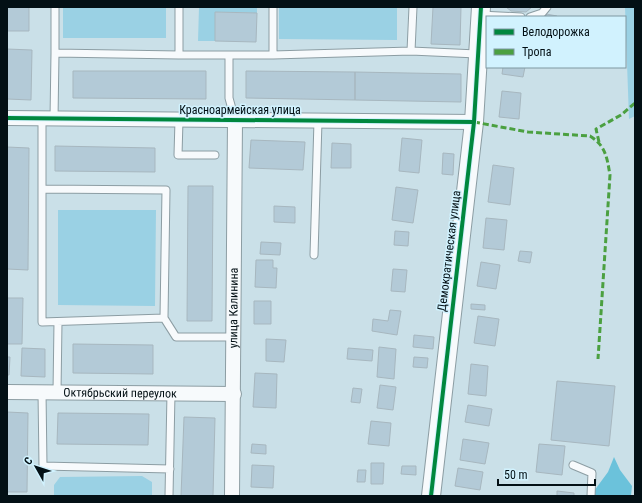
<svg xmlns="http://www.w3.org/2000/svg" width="642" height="503" font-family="'Roboto Condensed',sans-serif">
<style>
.green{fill:#9ad1e4}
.forest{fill:#6bc2db}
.building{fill:#b3cad7;stroke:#a7b7bf}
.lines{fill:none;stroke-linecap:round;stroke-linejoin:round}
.service-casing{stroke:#8c9da3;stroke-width:9}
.minor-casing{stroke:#8c9da3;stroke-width:16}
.tertiary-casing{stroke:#8c9da3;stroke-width:20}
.service{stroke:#f7fafc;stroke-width:7}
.minor{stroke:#f7fafc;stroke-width:14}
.tertiary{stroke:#f7fafc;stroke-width:18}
.quiet{stroke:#4ba040;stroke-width:3;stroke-dasharray:6 3;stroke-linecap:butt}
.cycleway-casing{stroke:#d1f2fe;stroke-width:6}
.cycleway{stroke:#00873e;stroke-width:4}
.labels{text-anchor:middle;stroke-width:3;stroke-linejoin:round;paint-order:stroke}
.street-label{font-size:12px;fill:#031015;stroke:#d1f2fe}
</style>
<rect width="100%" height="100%" fill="#cae0e8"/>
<path class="green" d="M63,7H166V38H63Z
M199,7H257V13L215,12V41H198Z
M279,7H397V40L279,39Z
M625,7H635V116L629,119Z
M58,210H156L155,306L58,305Z
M142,476L152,482V496H54V485L60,477Z"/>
<path class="forest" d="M614,457L620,470L632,486L631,496H594V491L608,472Z"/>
<path class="building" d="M7,7H29V31H7Z
M433,7H461L460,45L431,44Z
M506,7H532L526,12L511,11Z
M215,12L257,13L256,42L215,41Z
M546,14L557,16V17H546Z
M7,49L32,50L31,100L7,99Z
M503,67H525L523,77L502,74Z
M73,71H206V99L73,98Z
M246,71L355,72V100L246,98Z
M355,72L461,74V102L355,100Z
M502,91L521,93L519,119L499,117Z
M402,138L422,140L419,173L399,171Z
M251,140L305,142L303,170L249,168Z
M332,143L351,144V168H331Z
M55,146L155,148V172L55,171Z
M7,147L29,148L28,270L7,269Z
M443,153L454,154L453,175L442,174Z
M493,165L514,168L510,205L488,202Z
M188,186H213L212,321H187Z
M396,187L418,190L413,223L392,220Z
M274,206L295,207V223L274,222Z
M486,218L507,220L504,250L483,248Z
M395,231L409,232L408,246L394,245Z
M261,242L281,243L280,255L260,254Z
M520,251L532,252L530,263L518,261Z
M256,260H273V268H277L276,288L255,287Z
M481,262L500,265L496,289L477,286Z
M393,269L407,270L405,292L391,291Z
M7,298H23L22,344H7Z
M254,301H271V324H254Z
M471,304L485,305V310L471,309Z
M390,310L401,311L397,335L372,331L373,319L388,321Z
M478,316L499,319L495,346L474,343Z
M414,335L434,337L433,349L413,347Z
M266,339L286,340L284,362L266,361Z
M73,344L153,345V374L73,373Z
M379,347L396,349L394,379L377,377Z
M22,348L45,349V377L21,376Z
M348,348L373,350L372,361L347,359Z
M7,357H10L9,375H7Z
M414,357L428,358L427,368L413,367Z
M471,364L488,366L486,396L468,394Z
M255,373L277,374L276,408L253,407Z
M557,381L615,386L609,446L551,440Z
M380,385L396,387L393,410L377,408Z
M353,388L362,389L360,403L351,402Z
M468,405L492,409L489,426L465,422Z
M7,412L28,413L27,492H7Z
M58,413L149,414L148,445L57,444Z
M184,417L215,418L213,496H181Z
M371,421L391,423L389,446L368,444Z
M463,439L489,443L485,464L460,460Z
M252,444L266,445V454L251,453Z
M539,444L565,446L562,475L536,472Z
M371,463H384L383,484H371Z
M252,465L274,466L273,488L251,487Z
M402,466H416V475L401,474Z
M458,468L483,472L480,490L455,486Z
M358,470H366L365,482H357Z
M557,491L574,493V496H557Z"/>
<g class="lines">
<defs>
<path id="service" d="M55,7V53
M179,7V55H273V7
M413,7L411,51L477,54
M480,15L521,17
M530,17L542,13L547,7
M229,55V98L235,120
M273,55L411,51
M42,119V322L164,318
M54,119L55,53L179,55
M179,120L178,155H215
M42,189L166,190L164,318L176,337H233
M314,255L318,121
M42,392L43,466L170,469
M57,392L58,322
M573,465L592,473L591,496
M169,496L171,393"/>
<g id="minor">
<path d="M7,118L474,122"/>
<path id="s1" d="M7,392L234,394"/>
<path id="s2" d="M232,496L235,120"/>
</g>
<path id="tertiary" d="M431,496L474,122L481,7"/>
</defs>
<use href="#service" class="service-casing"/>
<use href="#minor" class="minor-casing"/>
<use href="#tertiary" class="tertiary-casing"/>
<use href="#service" class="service"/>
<use href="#minor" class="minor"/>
<use href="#tertiary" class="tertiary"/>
<path class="quiet" d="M474,122L528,132L590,136C606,146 607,158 610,175L598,359
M599,142L596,129L621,115L635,103"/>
<defs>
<path id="cycleway" d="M7,118L474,122
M431,496L474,122L481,7"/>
</defs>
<use href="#cycleway" class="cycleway-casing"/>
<use href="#cycleway" class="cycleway"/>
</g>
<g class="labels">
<g class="street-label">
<text x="240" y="114">Красноармейская улица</text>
<text transform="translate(449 251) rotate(-83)" y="4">Демократическая улица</text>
<text dy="4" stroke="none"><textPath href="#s2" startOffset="188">улица Калинина</textPath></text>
<text dy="4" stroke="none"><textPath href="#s1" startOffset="113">Октябрьский переулок</textPath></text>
</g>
</g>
<rect width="642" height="503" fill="none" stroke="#031015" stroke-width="16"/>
<rect x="486" y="16" width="140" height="52" fill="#d1f2fe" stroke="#7f98a1"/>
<rect x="494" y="29" width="20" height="6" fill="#00873e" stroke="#7f98a1"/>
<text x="522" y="36" font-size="12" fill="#031015">Велодорожка</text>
<rect x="494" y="49" width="20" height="6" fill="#4ba040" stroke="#7f98a1"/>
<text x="522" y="56" font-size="12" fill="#031015">Тропа</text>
<g transform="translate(36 467) rotate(309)" stroke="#d1f2fe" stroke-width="3" paint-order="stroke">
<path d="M0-3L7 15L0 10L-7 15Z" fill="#031015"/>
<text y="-6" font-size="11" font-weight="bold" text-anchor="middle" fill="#031015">С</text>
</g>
<path d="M498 479v6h97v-6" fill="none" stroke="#031015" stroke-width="2"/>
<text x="504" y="479" font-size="12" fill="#031015" stroke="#d1f2fe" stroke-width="3" paint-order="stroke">50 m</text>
</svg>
